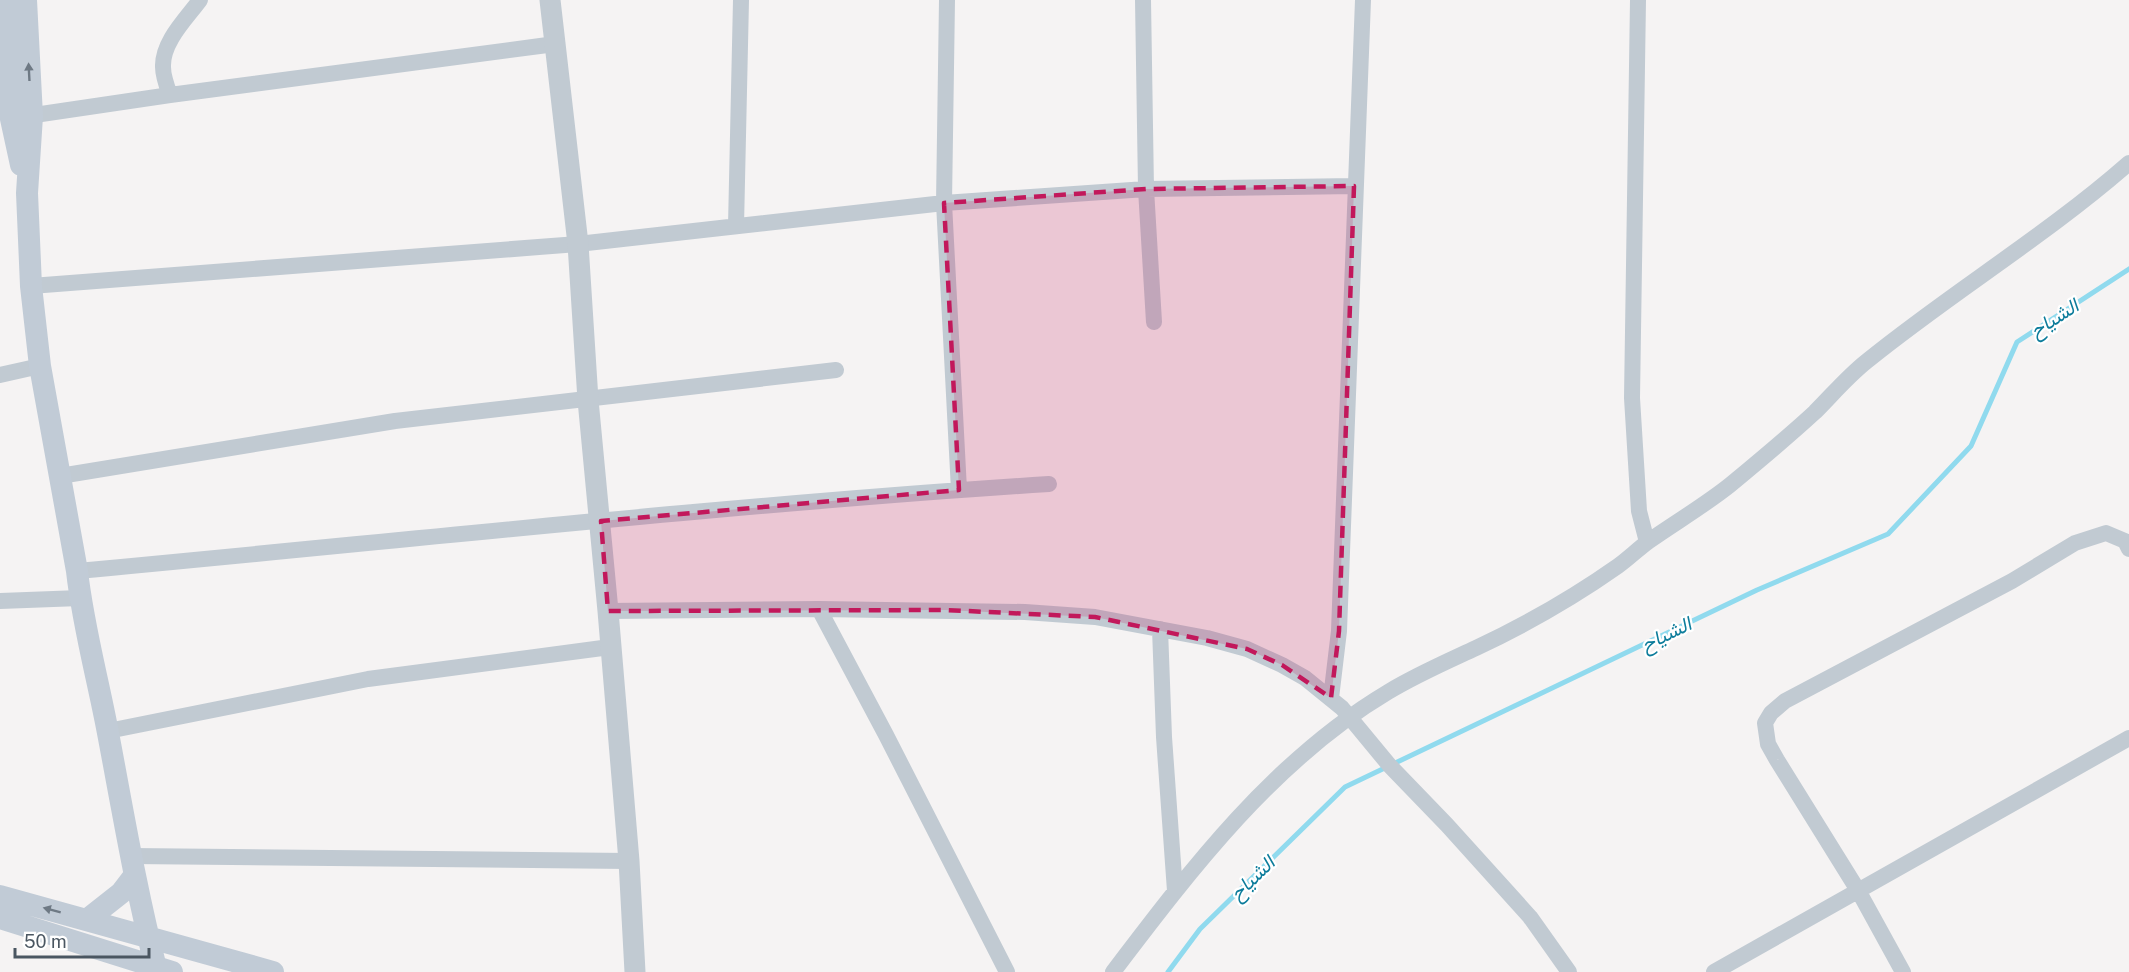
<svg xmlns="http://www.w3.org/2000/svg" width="2129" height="972" font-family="'Public Sans',Vazirmatn,sans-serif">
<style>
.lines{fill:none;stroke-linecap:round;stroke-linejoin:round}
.stream{stroke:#90daee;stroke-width:5}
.minor{stroke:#c1cad2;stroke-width:16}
.tertiary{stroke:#c1cad2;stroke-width:21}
.secondary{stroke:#c1cbd6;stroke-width:22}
.oneway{fill:#6e7984}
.marked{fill:#c2185b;fill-opacity:0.2;stroke:#c2185b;stroke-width:4.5;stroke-dasharray:12 8;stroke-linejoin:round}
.labels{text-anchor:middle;stroke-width:4.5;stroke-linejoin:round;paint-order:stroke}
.water-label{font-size:20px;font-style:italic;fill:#0c7c9b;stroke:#fff}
</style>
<rect width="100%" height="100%" fill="#f5f3f3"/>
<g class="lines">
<path class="stream" d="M1168,972L1200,929L1345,787L1757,590L1888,534L1971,446L2017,342L2129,269"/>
<path class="minor" d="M947,0L944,203L959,490
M1143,0L1146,189L1154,322
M1638,0L1632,398L1639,511L1647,542
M170,95C167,87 163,76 163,67C162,42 186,19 200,0
M21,117L170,95L555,44
M736,226L741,0
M31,286L578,244L944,203L1146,189L1354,186
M0,375L40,366
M60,476L395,421L836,370
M77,571C401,541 725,505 1049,484
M0,601L80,598
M819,609L886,735L1007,972
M608,611L819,609L1025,612L1095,617L1207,638L1247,649L1282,665L1305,678L1342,708L1390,766L1447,825L1530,917L1569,972
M1160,629L1164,737L1175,891
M1331,698L1339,631L1363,0
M108,731L368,679L610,647
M131,856L629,861
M1113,972C1192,868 1274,760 1388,692C1416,675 1446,662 1476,648C1525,625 1574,597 1618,566C1629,558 1638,549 1649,541C1676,522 1705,505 1730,485C1759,461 1788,437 1815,412C1832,395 1848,376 1867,361C1952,292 2047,235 2129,163
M1714,972L2129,738
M1903,972L1859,892L1777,760L1768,744L1765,723L1771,713L1785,701L2012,581L2075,543L2106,533L2125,541L2129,549"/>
<path class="tertiary" d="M550,0L578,244L588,400L608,611L629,861L635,972"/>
<path class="secondary" d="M6,0L11,119L21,165
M26,0L32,116L27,193L31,286L40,366L77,571C83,626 98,679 108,733C123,812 136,890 156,968
M0,896L273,972
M0,918L172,972
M88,919L121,893L134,876"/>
</g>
<defs><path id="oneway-solid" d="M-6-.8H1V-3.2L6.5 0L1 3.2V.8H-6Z" transform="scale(1.5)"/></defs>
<g class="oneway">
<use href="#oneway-solid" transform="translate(29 72) rotate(-93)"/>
<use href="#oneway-solid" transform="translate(52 910) rotate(-165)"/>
</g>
<path class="marked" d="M1354,186L1339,631L1331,698L1282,665L1247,649L1095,617L945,610L608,611L601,521L959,490L944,203L1146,189Z"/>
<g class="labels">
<g class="water-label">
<text transform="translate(2054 318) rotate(-33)" y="7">الشياح</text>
<text transform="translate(1666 634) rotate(-26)" y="7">الشياح</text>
<text transform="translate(1252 878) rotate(-44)" y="7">الشياح</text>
</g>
</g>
<path d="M15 948v9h134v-9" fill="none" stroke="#4a5661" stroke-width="3"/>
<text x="24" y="948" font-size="18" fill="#4a5661" stroke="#ffffff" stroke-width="4.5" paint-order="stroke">50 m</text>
</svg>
